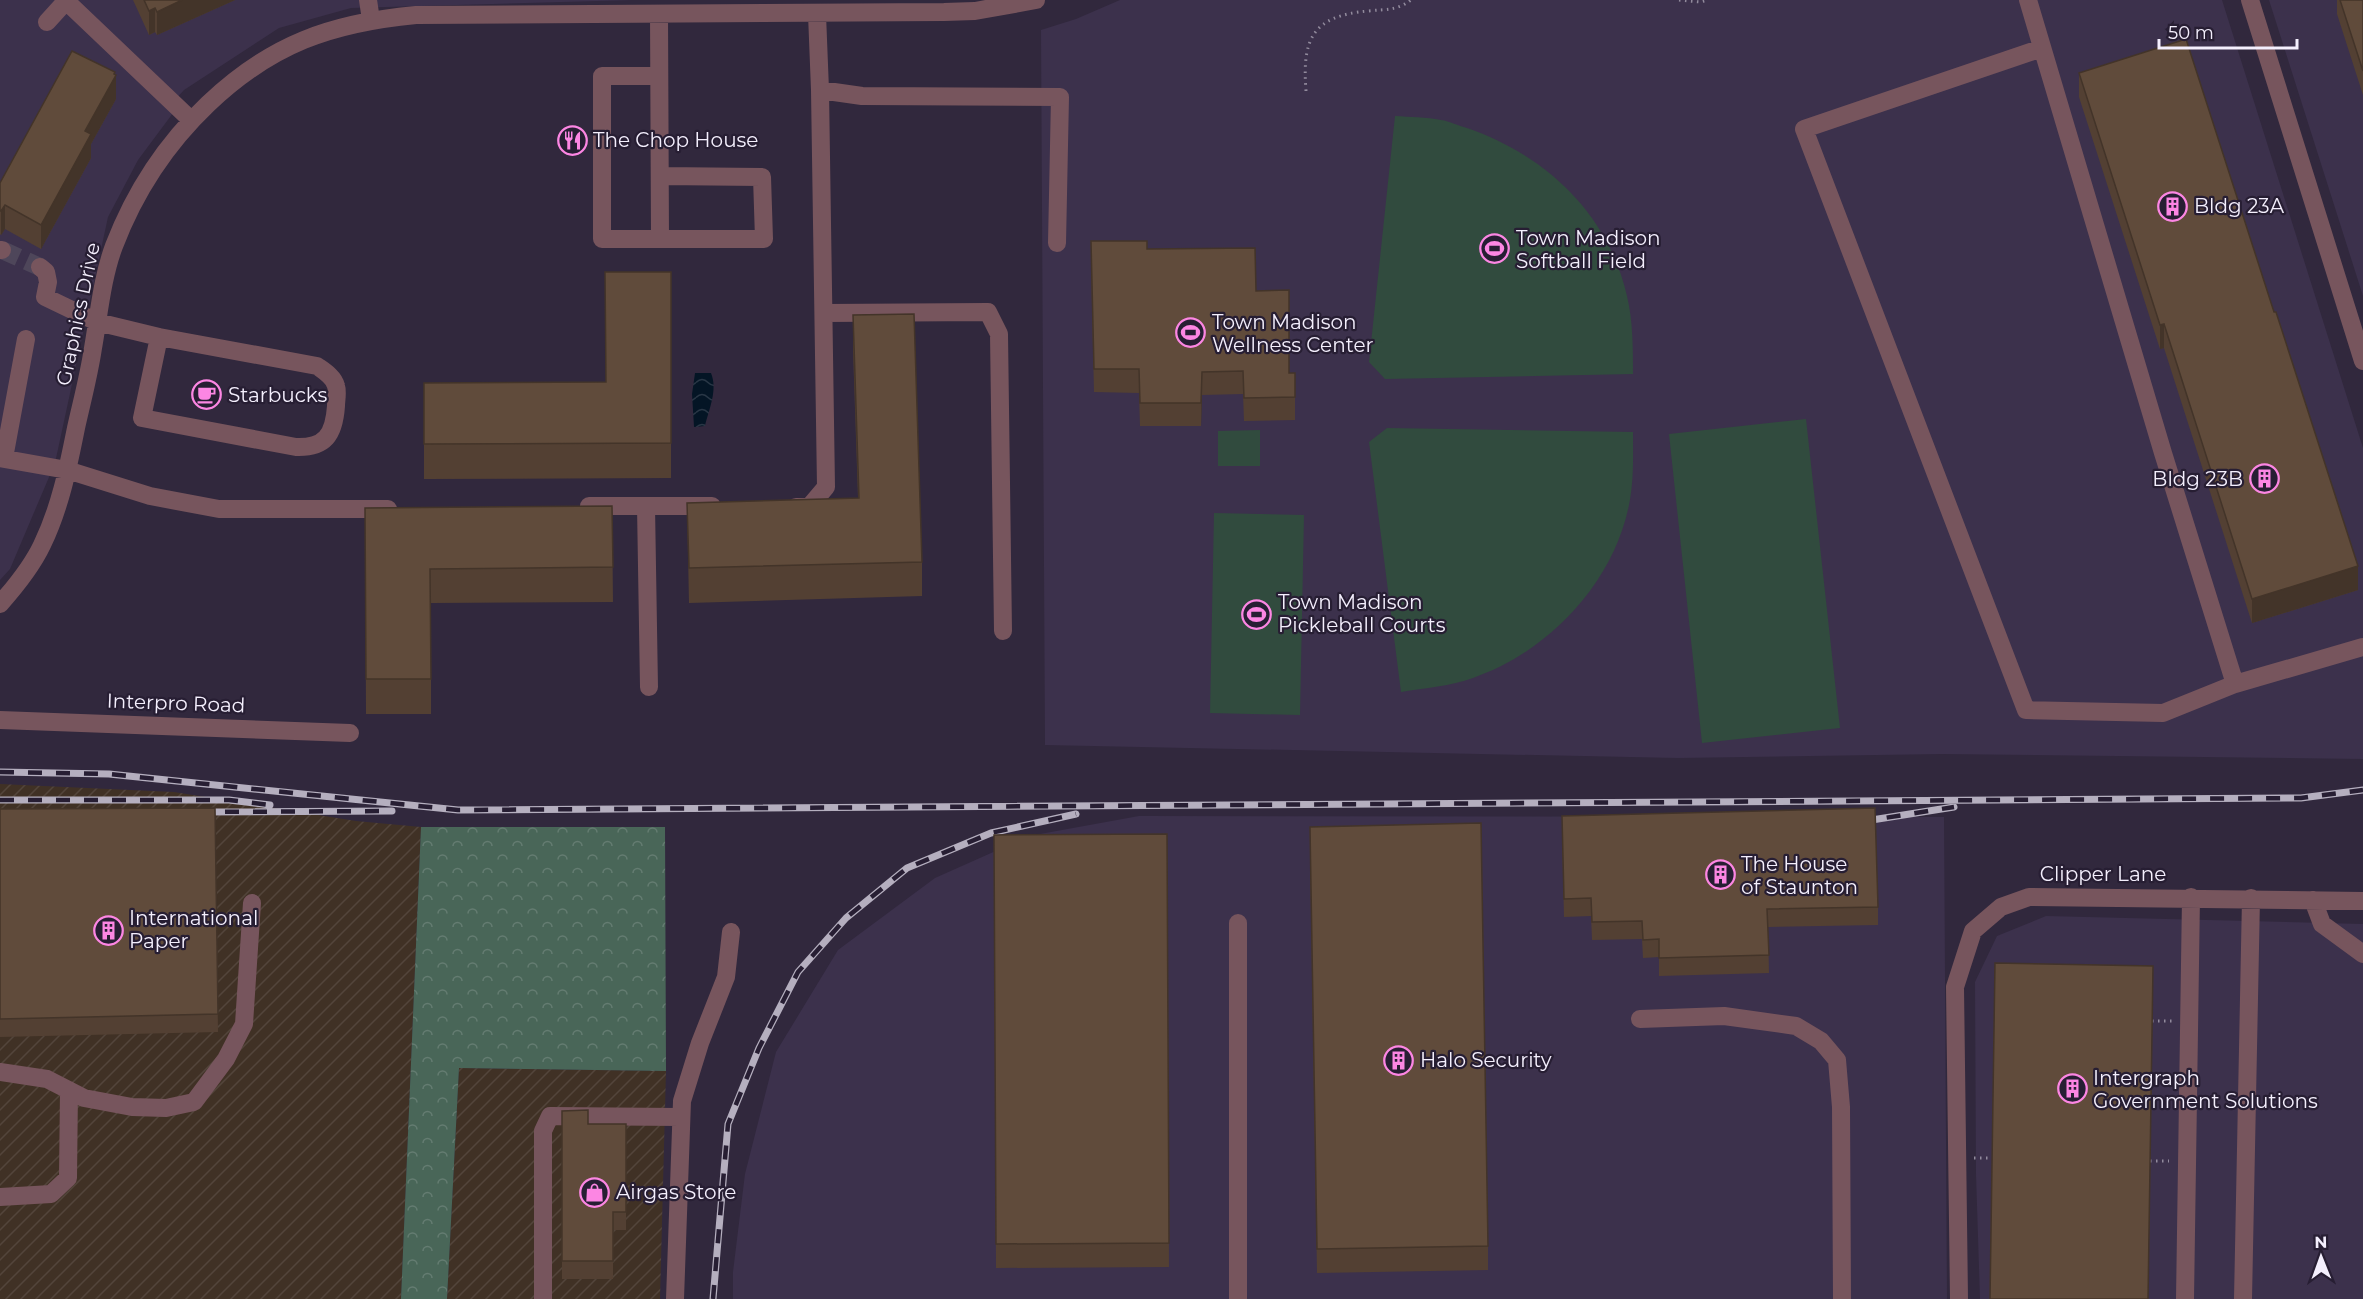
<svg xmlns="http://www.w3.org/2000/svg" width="2363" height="1299" font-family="Montserrat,sans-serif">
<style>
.built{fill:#3c314c}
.industrial{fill:url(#industrial-furrows)}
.forest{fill:url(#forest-crowns)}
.garden{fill:#314b3e}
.water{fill:url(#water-waves)}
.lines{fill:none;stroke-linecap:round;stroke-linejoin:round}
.minor-tunnel{stroke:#4e465a;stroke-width:18;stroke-dasharray:18 9;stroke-linecap:butt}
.path{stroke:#928b9d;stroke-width:3;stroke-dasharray:1.5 4.5;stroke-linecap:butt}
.minor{stroke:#77555d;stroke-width:18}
.rail-casing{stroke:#b5afbf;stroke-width:7}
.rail{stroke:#271e33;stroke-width:4.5;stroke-dasharray:14;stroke-linecap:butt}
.wall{fill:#534033}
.shaded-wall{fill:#433429}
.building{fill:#604b3b;stroke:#433429;stroke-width:1.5}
.labels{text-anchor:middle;stroke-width:4.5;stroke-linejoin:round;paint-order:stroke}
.poi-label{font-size:20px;fill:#f4effd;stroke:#271e33;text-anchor:start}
.street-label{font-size:20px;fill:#f4effd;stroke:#271e33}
</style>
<defs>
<pattern id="industrial-furrows" width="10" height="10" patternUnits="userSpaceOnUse" patternTransform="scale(1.5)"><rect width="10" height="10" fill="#403125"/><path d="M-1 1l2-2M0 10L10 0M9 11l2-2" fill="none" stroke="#53453b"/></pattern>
<pattern id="forest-crowns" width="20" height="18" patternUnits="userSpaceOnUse" patternTransform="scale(1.5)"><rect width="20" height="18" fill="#496658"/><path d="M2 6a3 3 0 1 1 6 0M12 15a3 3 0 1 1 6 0" fill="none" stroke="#647c71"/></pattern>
<pattern id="water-waves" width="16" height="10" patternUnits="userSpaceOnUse" patternTransform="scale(1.5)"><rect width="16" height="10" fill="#041525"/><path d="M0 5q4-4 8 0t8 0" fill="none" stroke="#293746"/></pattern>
</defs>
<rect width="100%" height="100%" fill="#31283d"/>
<path class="built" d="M0,0H634L351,8L279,28L184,90L173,102L176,109L138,160L108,217L55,463L10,569L0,580Z
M1120,0H2222L2363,448V759L1942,754L1678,758L1045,745L1041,30L1076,19Z
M2269,0H2363V296Z
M1139,816L1944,817L1947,1299H733V1272L745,1174L776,1052L838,950L935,878L1029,836Z
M2046,916L2363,924V1299H1980L1976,1174L1975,982L1997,936Z"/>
<path class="industrial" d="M0,784L174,792L356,821L421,827L401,1299H0Z
M459,1068L666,1071L660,1299H447Z"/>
<path class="forest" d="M421,827H665L666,1071L459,1068L447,1299H401Z"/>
<path class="garden" d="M1395,116C1410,117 1426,117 1441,120C1450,121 1458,126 1467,128C1545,155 1608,213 1627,296C1633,321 1633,348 1633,374L1385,379L1369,362Z
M1806,419L1840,728L1702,743L1669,434Z
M1387,428L1633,432C1633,456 1634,481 1629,505C1613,584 1548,652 1473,678C1451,686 1425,688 1401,692L1369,442Z
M1260,430V466H1218V431Z
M1214,513L1304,515L1300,715L1210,713Z"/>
<path class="water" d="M695,373H711C718,390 709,409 705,426L694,427L692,394Z"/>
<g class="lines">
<path class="minor-tunnel" d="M2,250L40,267"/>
<path class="path" d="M1679,0L1700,2L1708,0
M1306,91C1302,39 1312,16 1368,11C1386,9 1396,11 1411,0
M2152,1021H2172
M1974,1158H1992
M2150,1161H2169"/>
<path class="minor" d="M368,0L371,20
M2028,0L2163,453L2235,684
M2250,0L2363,361
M66,1L191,120
M659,14L660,239
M817,14L820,90L862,96L1060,97L1057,243
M47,22L67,0
M2042,48L1804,129L2026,710L2163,713L2235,684L2363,647
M659,76H602V239H764L762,177L661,176
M0,250H2
M40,267L46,272L48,282L45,297L97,322L159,337L142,418L296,447C325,448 334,435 336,406C336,400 338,392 336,386C334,377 324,371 317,366L159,337
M825,313L988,312L999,334L1003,631
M0,458L67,470L150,496L219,509H388
M4,458L26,339
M589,506H712
M646,506L649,687
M796,507H809L826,487L820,90
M0,604C16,586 32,566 42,545C60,508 68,468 76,428C82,401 89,375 93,348C99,314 102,278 114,246C135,191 166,144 208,104C271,44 331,23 416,15L944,12L975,11L1036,0
M0,720L350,733
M2313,900L2322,924L2363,954
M1238,923V1299
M1640,1019L1724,1016L1796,1026L1821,1041L1837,1060L1841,1107L1842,1299
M0,1072L47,1079L84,1098L132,1107L166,1108L194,1102L226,1059L244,1024L252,903
M0,1197L51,1194L68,1178L69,1090
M543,1299V1131L550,1116L681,1117
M675,1299L682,1101L700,1043L726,977L731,932
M1959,1299L1955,987L1973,931L2001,907L2029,897L2363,901
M2185,1299L2191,897
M2243,1299L2251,898"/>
<defs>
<path id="rail" d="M0,772L109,774L458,810L2301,798L2363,790
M0,800H229L270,805
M197,812L392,811
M1859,822L1954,807
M713,1299L728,1124L759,1048L798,972L846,918L907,868L991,833L1076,814"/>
</defs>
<use href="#rail" class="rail-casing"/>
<use href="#rail" class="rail"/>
</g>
<path class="wall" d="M133,0H235L157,35L155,32L149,35Z
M2337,0H2363V95L2337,14Z
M2079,73L2358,590L2252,623L2164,348L2160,349L2079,97Z
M115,75L116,99L91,144V158L41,249L5,229L1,235L0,234V183Z
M1147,249L1256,291L1289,373H1295V420L1244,421L1243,394L1202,395L1201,426H1140L1139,393L1094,392L1091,264Z
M671,272V478L424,479V383L606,382Z
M853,315L922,562V596L689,603L687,503L858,498L853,350Z
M612,506L613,602L431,603V714H366L365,508Z
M215,808L218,1032L0,1037V809Z
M1167,834L1169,1267L996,1268L994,835Z
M1562,834L1878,907V925L1768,927L1769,973L1659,976V957L1643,958L1642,939L1592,940L1591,916L1564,917Z
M1310,851L1488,1246V1270L1317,1273Z
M562,1111L588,1124H626V1230H613V1279H562Z"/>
<path class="shaded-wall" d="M182,0H235L157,35V12Z
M155,8V32L149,35V11Z
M115,72V77L116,75V99L91,144V158L41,249V225L85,131Z
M5,205V229L1,235V211Z
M2164,324V348L2160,349V325Z
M1202,372V395L1201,426V403Z
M2358,566V590L2252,623V599Z"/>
<path class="building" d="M144,0H182L157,12L155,8L149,11Z
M2340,0H2363V71Z
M2186,39L2274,312H2276L2358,566L2252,599L2164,324L2160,325L2079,73Z
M72,51L115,72L114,74L116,75L85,131L91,134L41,225L5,205L1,211H0V183Z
M1091,241H1147V249L1255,248L1256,291L1289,290V373H1295V397L1244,398L1243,371L1202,372L1201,403H1140L1139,369H1094Z
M605,272H671V443L424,444V383L606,382Z
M914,314L922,562L689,568L687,503L859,498L853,315Z
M612,506L613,567L430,569L431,679H366L365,508Z
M215,808L218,1014L0,1019V809Z
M1875,808L1878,907L1767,909L1769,955L1659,958V939L1643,940L1642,921L1592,922L1591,898L1564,899L1562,816Z
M1481,823L1488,1246L1317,1249L1310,827Z
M1167,834L1169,1243L996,1244L994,835Z
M1995,963L2153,966L2148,1299H1990Z
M588,1110V1124H626V1212H613V1261H562V1111Z"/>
<defs>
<symbol id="restaurant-ring" viewBox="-11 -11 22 22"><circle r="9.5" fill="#271e33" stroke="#fc86e3" stroke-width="1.5"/><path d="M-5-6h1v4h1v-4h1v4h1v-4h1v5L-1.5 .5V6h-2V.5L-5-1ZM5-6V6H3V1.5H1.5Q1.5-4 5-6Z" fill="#fc86e3"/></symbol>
<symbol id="building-ring" viewBox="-11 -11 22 22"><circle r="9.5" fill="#271e33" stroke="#fc86e3" stroke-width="1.5"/><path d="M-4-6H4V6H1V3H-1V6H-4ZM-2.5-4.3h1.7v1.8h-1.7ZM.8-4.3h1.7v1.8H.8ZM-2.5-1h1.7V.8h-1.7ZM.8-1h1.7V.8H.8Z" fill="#fc86e3"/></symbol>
<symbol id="stadium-ring" viewBox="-11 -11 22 22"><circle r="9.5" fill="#271e33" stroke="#fc86e3" stroke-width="1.5"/><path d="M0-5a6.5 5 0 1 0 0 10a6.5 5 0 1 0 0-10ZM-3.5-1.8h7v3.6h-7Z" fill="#fc86e3"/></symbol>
<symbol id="cafe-ring" viewBox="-11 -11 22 22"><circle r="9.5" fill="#271e33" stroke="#fc86e3" stroke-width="1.5"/><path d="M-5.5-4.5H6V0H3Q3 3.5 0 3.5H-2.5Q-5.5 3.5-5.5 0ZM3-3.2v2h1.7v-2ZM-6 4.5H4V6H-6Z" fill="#fc86e3"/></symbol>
<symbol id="shop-ring" viewBox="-11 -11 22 22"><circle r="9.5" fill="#271e33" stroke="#fc86e3" stroke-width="1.5"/><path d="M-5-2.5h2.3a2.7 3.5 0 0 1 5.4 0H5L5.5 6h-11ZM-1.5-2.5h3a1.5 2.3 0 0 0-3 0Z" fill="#fc86e3"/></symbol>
</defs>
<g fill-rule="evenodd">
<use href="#restaurant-ring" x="556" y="124" width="33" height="33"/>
<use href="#building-ring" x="2156" y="190" width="33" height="33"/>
<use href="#stadium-ring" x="1478" y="232" width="33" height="33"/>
<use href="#stadium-ring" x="1174" y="316" width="33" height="33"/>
<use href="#cafe-ring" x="190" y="378" width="33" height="33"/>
<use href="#building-ring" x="2248" y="462" width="33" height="33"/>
<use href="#stadium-ring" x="1240" y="598" width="33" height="33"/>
<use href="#building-ring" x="1704" y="858" width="33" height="33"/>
<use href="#building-ring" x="92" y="914" width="33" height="33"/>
<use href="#building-ring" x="1382" y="1044" width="33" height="33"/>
<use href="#building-ring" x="2056" y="1072" width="33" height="33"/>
<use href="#shop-ring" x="578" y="1176" width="33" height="33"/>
</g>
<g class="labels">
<g class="poi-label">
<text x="593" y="147">The Chop House</text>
<text x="2194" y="213">Bldg 23A</text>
<text x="1516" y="245">Town Madison<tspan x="1516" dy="23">Softball Field</tspan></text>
<text x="1212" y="329">Town Madison<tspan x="1212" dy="23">Wellness Center</tspan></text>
<text x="228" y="402">Starbucks</text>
<text x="2243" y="486" text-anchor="end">Bldg 23B</text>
<text x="1278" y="609">Town Madison<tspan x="1278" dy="23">Pickleball Courts</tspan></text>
<text x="1741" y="871">The House<tspan x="1741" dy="23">of Staunton</tspan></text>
<text x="129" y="925">International<tspan x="129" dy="23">Paper</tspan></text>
<text x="1420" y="1067">Halo Security</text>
<text x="2093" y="1085">Intergraph<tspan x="2093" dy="23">Government Solutions</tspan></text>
<text x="616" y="1199">Airgas Store</text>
</g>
<g class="street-label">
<text transform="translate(78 314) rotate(-78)" y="7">Graphics Drive</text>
<text transform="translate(176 703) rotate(2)" y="7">Interpro Road</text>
<text x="2103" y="881">Clipper Lane</text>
</g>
</g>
<g transform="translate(2321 1257) rotate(359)" stroke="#271e33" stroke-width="4.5" paint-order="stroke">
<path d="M0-4.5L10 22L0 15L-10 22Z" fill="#f4effd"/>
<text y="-9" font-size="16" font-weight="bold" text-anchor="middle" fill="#f4effd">N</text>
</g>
<path d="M2159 39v9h138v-9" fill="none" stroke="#f4effd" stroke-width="3"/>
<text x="2168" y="39" font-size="18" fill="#f4effd" stroke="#271e33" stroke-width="4.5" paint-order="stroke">50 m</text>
</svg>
